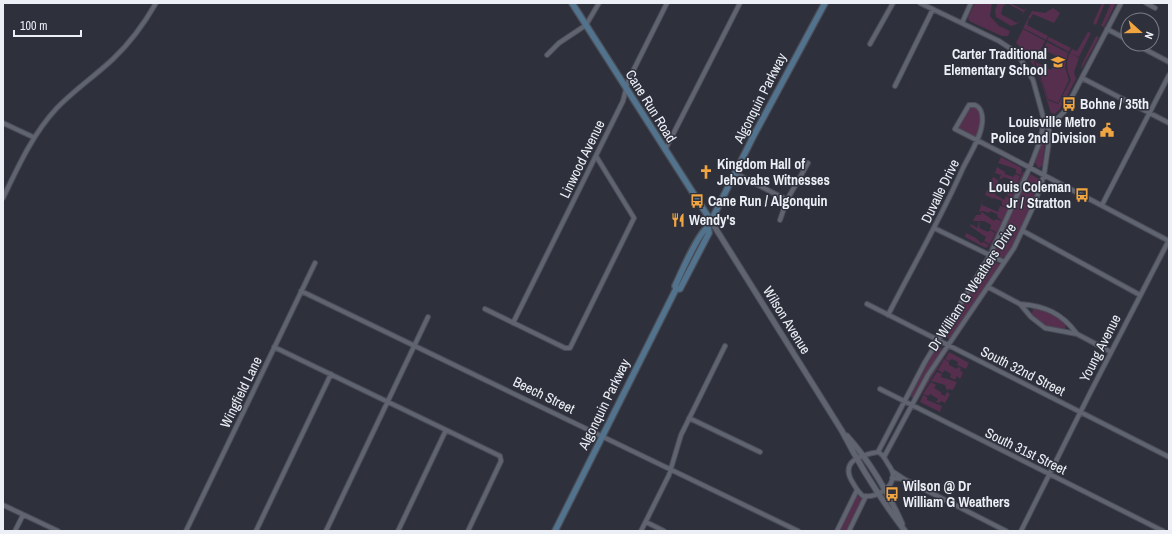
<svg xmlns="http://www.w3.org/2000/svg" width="1172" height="534" font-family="'Archivo Narrow',sans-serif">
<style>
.green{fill:#562f4e}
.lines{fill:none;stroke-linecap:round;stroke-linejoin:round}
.minor-casing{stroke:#4a4c56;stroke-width:6}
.tertiary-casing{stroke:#4a4c56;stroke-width:7}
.secondary-casing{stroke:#4a4c56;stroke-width:8}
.minor{stroke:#5f6470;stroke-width:4}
.tertiary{stroke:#5f6470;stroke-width:5}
.secondary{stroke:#52738d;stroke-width:5.5}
.labels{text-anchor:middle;stroke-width:3;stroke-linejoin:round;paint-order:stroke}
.poi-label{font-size:14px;font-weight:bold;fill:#edeff6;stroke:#2e313c;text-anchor:start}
.street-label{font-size:14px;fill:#edeff6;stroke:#2e313c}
</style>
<rect width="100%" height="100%" fill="#2e313c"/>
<path class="green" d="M975,3H992L990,16L999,26L1010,31L1008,36H1002L969,21L968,18Z
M998,3H1010L1024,10L1027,8L1022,15L1023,12L1007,3L1003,6L1001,14L1017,23L1020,20L1017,24L1011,26L996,17L995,10Z
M1102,3H1105L1096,25L1093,23Z
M1111,3H1116L1104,27L1101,26Z
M1053,8L1060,13L1054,23L1033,14L1030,19L1028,18L1032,11L1045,13Z
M1028,19L1029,20L1027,25L1048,36L1046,40L1023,28Z
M1023,29L1045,41L1034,63L1048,100L1058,104L1071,80C1067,71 1065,63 1070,53L1079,58L1074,72L1076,79L1060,109L1055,114L1051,113C1043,88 1036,61 1016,43Z
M1088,32L1091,33L1079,57L1070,53L1072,49L1077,51Z
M1096,36L1099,37L1081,70L1082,64Z
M1049,37L1071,48L1069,52L1047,40Z
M1047,42L1068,53L1065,67L1069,80L1058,103L1048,99L1036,64V62L1051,70L1058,57L1043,49Z
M973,106C985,112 981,130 975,137L958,128L969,108Z
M1046,129L1043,164L1041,167L1038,168L1035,162Z
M1001,157L1022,168L1021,175L1016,173V169L998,163Z
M997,167L1005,172V174L1013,177L1016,174L1020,176L1016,187L1010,184L1012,180L1004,177L999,180L1001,175L995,173Z
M1023,172H1026C1020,186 998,244 988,250Z
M1030,174L1039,179C1036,193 1015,257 1002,258L995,255L994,251Z
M993,177L998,180V184L1008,189L1010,185L1016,188L1012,198L1007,195L1008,192L1000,189L999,191L989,186Z
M993,189L997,191L995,194L1004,200L1006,196L1011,199L1007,208L1002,205V201L994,198L991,199L992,198L985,195L987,190L991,191Z
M983,199L982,205L998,212L1000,206L1007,208L1002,220L998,218L997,214L990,211L989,213L983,211L979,212Z
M982,212L994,221L996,219L1001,221L996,232L990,229L991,225L984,221H973L976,215H980Z
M978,222L980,223L979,228L988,232L990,230L995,233L990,244L984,241L986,237L970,226L971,224L977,228L979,224Z
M966,233L976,238L981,243L983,242L989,245L986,248L965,237Z
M992,260L999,264V268L949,339L943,335L989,261Z
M1036,308L1056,315L1066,324L1065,329C1055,332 1038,323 1032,314L1033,309Z
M937,345L942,349L913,398L909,396Z
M947,350L948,351L918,400H916Z
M949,352L969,363L966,369L957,365L958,362L952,359L949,361L945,359Z
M944,359L949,362V365L957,369L958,367L961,368L960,370L963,373L960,379L957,376L955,380L950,377L951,374L944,370L943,373L938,370Z
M937,372L942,374L941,377L957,382L953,390L948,389L947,391L945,385L931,381Z
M931,382L936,385L934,388L941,392V394L945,396L947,392L950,394L945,403L941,401L940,403L936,402L938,399L930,394L928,396L923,394Z
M923,395L927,397V400L942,406L940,412L920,402Z
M856,495L862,498L846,531H838Z"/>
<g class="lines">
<defs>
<path id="minor" d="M1146,3L1155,8
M962,23L971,3
M1107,29L1128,40
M870,44L893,3
M1135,44L1169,62
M547,55L559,43L586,25L599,3
M1082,78L1169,123
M895,86L933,9
M1044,120H1056L1064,112L1121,3
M3,123L33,137
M665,150L740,3
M735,173L787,200
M3,198C18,167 32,135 56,109C73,91 95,76 113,59C131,42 144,24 156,3
M1102,205L1169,75
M780,220L787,200L808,163
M934,228L1004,262
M1023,231L1140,295
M988,287L1020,304L1031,317L1045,328L1077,334C1062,313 1045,306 1020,304
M301,291L798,531
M867,304L1169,457
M485,309L565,348H570L634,218L596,156
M888,315C913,266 941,218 963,168C970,154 980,139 982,124C983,117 982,108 975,105H969L955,129L1002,153L1169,241
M513,323L623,101L628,81L667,3
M1077,334L1111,352
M274,347L500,456L501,461L468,531
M880,389L1163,531
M689,418L760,452
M878,452L925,362L990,255L1030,167L1040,141L1044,121
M878,452C883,454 885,459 888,464C890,467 893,471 893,475C893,489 875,498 863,496C858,492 856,488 853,483C839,461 861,455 878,452Z
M884,457L928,375L1014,248L1035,203L1044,175L1049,141V130L1044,120L1033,80L1017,53L999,41L920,3
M892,471L904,479L892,478
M904,479L1006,531
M3,505L58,531
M646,522L664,531
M15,531L23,515
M186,531L315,263
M256,531L331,374
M326,531L428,317
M398,531L446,430
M641,531L669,475L681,435L725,346
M837,531L857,490
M849,531L866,496
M1021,531L1090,393L1169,240"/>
<path id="tertiary" d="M711,221L842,431C860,466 881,500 905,531
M847,436C869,460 889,494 902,524"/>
<path id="secondary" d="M572,3L711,221
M676,289H680L709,233L708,227
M555,531L676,289L675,286C681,273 698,233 708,227L754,135L825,3"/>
</defs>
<use href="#minor" class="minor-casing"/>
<use href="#tertiary" class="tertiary-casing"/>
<use href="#secondary" class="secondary-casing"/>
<use href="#minor" class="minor"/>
<use href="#tertiary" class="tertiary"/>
<use href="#secondary" class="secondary"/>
</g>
<defs>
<symbol id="school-bare" viewBox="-9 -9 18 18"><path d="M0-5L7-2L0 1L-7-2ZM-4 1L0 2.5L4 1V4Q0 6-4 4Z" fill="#f1a540" stroke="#2e313c" stroke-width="2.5" paint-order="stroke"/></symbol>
<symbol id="bus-bare" viewBox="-9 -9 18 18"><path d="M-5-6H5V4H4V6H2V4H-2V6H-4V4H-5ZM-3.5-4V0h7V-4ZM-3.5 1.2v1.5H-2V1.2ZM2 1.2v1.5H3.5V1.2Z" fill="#f1a540" stroke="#2e313c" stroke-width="2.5" paint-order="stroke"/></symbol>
<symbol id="civic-bare" viewBox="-9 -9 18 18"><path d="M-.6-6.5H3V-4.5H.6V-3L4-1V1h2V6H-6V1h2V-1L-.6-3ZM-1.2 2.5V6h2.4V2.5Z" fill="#f1a540" stroke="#2e313c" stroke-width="2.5" paint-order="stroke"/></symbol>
<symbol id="church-bare" viewBox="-9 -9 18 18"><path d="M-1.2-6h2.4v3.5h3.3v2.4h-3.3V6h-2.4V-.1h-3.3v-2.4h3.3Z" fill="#f1a540" stroke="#2e313c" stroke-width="2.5" paint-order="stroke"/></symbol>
<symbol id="restaurant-bare" viewBox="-9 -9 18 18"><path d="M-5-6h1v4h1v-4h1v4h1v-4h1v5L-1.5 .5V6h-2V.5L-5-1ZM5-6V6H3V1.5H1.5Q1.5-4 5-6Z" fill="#f1a540" stroke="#2e313c" stroke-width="2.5" paint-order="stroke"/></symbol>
</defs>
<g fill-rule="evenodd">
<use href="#school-bare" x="1048" y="52" width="20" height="20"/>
<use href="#bus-bare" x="1059" y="94" width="20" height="20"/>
<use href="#civic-bare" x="1097" y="120" width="20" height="20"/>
<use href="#church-bare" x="696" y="162" width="20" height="20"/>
<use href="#bus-bare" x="1072" y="185" width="20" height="20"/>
<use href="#bus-bare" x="687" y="191" width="20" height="20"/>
<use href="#restaurant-bare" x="668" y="210" width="20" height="20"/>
<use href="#bus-bare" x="882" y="484" width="20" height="20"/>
</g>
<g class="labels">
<g class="poi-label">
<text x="1047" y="59" text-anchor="end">Carter Traditional<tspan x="1047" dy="16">Elementary School</tspan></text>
<text x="1080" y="109">Bohne / 35th</text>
<text x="1096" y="127" text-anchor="end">Louisville Metro<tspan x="1096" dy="16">Police 2nd Division</tspan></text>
<text x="717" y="169">Kingdom Hall of<tspan x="717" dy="16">Jehovahs Witnesses</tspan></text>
<text x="1071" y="192" text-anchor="end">Louis Coleman<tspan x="1071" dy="16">Jr / Stratton</tspan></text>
<text x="708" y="206">Cane Run / Algonquin</text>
<text x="689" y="225">Wendy's</text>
<text x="903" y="491">Wilson @ Dr<tspan x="903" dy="16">William G Weathers</tspan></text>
</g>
<g class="street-label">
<text transform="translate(760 98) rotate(-63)" y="5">Algonquin Parkway</text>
<text transform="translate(651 106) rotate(58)" y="5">Cane Run Road</text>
<text transform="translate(582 159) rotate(-64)" y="5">Linwood Avenue</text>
<text transform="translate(940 191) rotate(-64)" y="5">Duvalle Drive</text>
<text transform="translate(972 287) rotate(-57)" y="5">Dr William G Weathers Drive</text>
<text transform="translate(787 320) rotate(58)" y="5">Wilson Avenue</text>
<text transform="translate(1100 348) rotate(-63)" y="5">Young Avenue</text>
<text transform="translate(1023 371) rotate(27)" y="5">South 32nd Street</text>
<text transform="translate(241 392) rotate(-64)" y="5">Wingfield Lane</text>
<text transform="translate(544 395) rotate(26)" y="5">Beech Street</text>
<text transform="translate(604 404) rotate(-64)" y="5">Algonquin Parkway</text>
<text transform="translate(1026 451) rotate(26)" y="5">South 31st Street</text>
</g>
</g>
<rect width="1172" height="534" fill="none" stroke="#edeff6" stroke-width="8"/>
<g transform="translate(1140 32) rotate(111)"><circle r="19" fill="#2e313c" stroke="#7a7d86"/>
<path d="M0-3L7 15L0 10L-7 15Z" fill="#f1a540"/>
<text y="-6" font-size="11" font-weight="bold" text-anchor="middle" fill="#edeff6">N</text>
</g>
<path d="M14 30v6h67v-6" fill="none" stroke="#edeff6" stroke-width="2"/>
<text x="20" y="30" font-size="12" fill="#edeff6" stroke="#2e313c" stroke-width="3" paint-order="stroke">100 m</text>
</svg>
